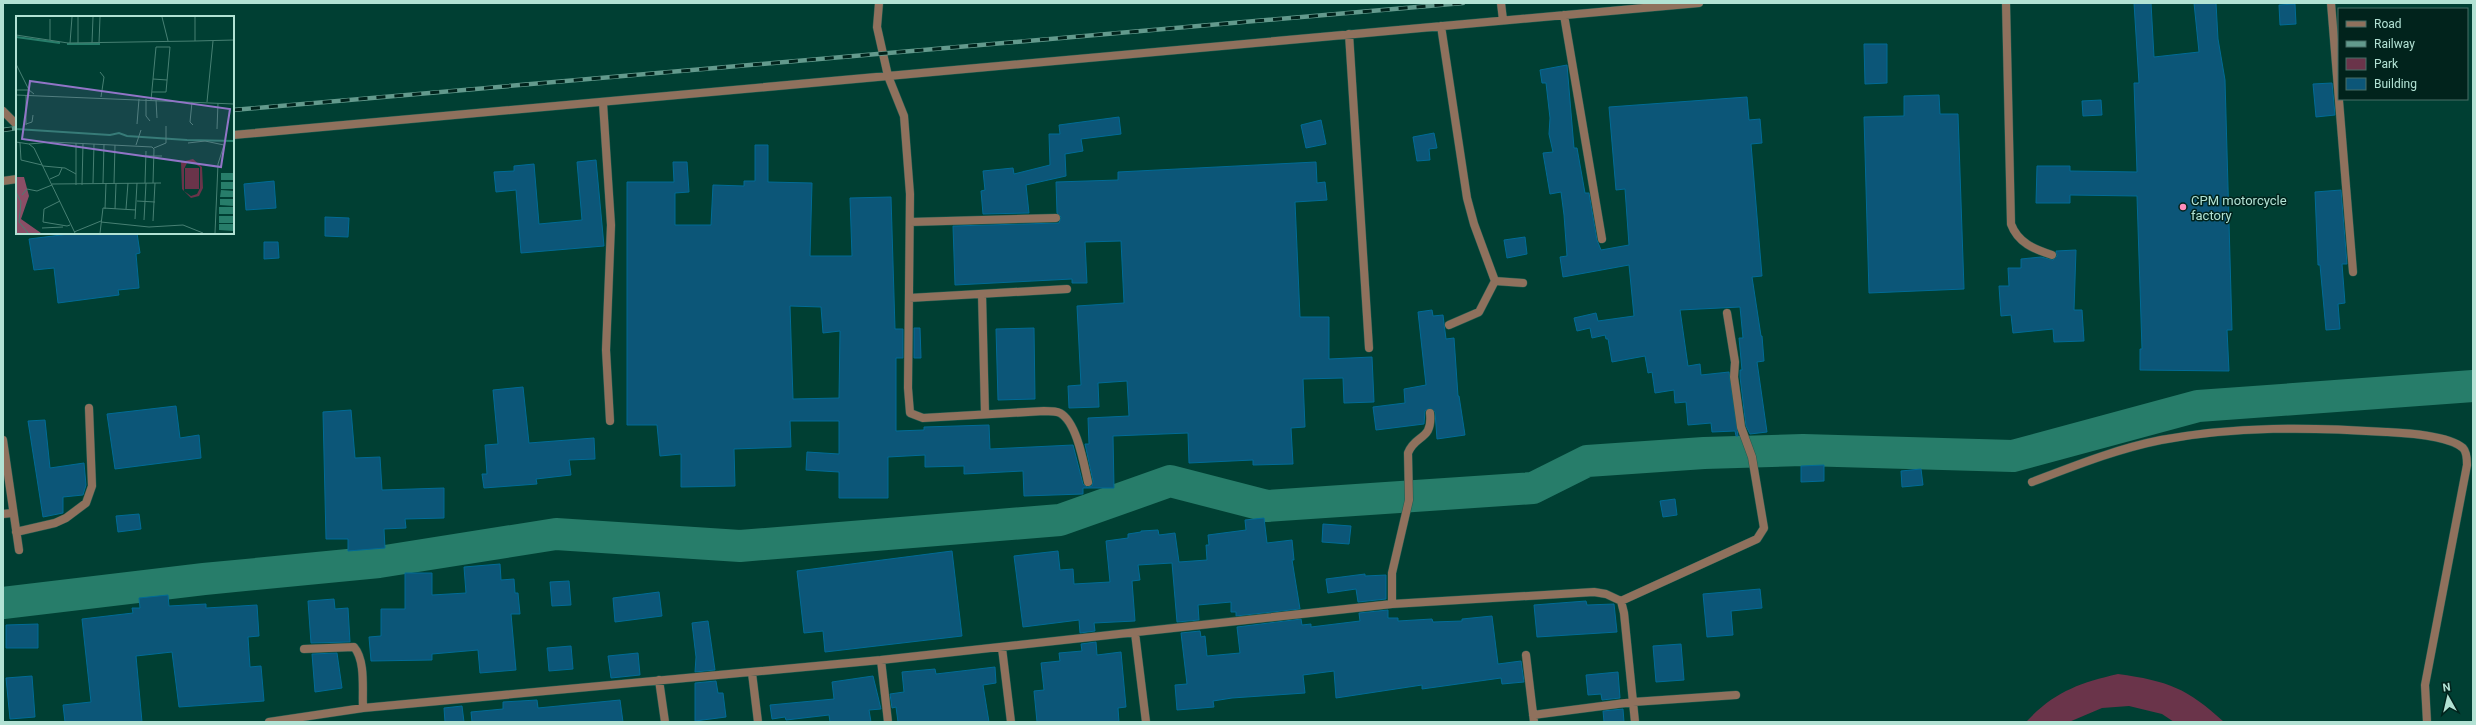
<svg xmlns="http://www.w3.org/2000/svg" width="2476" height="725" font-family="Roboto,sans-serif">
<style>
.green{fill:#6a344a}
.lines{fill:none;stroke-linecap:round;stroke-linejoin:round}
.river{stroke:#277d6a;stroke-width:32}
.building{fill:#0c5678;stroke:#016b96;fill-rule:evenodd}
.service-casing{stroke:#205c50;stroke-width:9}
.minor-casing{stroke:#205c50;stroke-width:9}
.service{stroke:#8f715d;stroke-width:8}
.minor{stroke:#8f715d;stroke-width:8}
.rail-casing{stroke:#639a8d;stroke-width:4.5}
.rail{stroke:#01231c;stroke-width:3;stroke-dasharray:9;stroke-linecap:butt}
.poi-dot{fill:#fe8ebc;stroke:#01231c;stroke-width:1.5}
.labels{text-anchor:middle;stroke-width:3;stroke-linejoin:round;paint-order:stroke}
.poi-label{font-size:13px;fill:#b2e2d4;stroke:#01231c;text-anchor:start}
.inset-river{fill:none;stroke:#277d6a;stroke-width:2}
.inset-road{fill:none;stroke:#478073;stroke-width:1}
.view{fill:#9175c7;fill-opacity:0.15;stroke:#9175c7;stroke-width:2}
.inset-edge{fill:none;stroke:#b2e2d4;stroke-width:2}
</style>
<rect width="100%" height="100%" fill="#003f33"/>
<path class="green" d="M2118,674C2168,681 2187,688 2224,722H2174L2162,714L2129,706L2102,708L2069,722H2026C2054,692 2079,683 2118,674Z"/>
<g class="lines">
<path class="river" d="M3,603L204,579L379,562L556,534L740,546L1060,520L1170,481L1267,506L1533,488L1587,461L1704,453L1803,450L2013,456L2198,406L2473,386"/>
</g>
<path class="building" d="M2134,3H2151L2154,57L2199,52L2194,3H2216L2218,39L2225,80L2232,330H2227L2229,371L2140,370V349H2142L2137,196L2070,195V203H2036L2037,166H2070V171L2137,172L2134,83H2139Z
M2295,4L2296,24L2280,25L2279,5Z
M1864,44H1887V83L1865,84Z
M1567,65L1574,148H1577L1585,193H1589L1597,240L1601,250L1629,245L1625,189L1616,190L1609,107L1747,97L1749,120L1760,119L1762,143L1751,144L1762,276L1752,277L1761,336H1762L1764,361L1757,362L1767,432L1750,434L1746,426L1740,377V370H1742L1739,338H1743L1740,307L1680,310L1688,366L1700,364L1701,375L1729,372L1738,436H1736L1735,431L1712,432L1711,423L1688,425L1686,402L1675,403L1674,390L1655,393L1652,372L1648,373L1645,356L1612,362L1608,339H1606L1605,335L1592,338L1590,328L1577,331L1574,318L1596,313L1598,321L1634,316L1629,265L1563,277L1560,257L1567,256L1564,215L1561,192L1550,194L1543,153L1553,152L1549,134L1550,118L1546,83H1542L1540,70Z
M2332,83L2335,115L2316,117L2313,84Z
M1939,95L1940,114H1958L1964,289L1869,293L1864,117L1904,116V96Z
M2101,100L2102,115L2083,116L2082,101Z
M1119,117L1121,134L1081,139L1083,151L1065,154L1066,176L1026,185L1029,213L983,214L981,191L985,190L983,171L1013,168L1014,174L1050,165L1049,134H1060L1059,125Z
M1321,120L1326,144L1306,148L1301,125Z
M1434,133L1437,148L1429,149L1430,160L1417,161L1413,137Z
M755,145H768V182L812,183L810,256H852L850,198L891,197L895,329H903V358H896V431L924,430V427L989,425L990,449L1073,445L1083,484L1087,487L1092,486L1093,481L1085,444H1089L1088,418L1129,416L1127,381L1098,383L1099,407L1069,408L1068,386L1081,385L1077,306L1124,303L1121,241L1085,242L1087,283H1072V279L955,285L953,226L1059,223L1061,217L1057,213L1056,182L1118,180V172L1316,162L1317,183L1325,182L1327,200L1295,202L1300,317H1329V359L1372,357L1374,402L1344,403L1343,378L1303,379L1305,427L1291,428L1293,464L1253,465V460L1189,463L1188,433L1113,436L1114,488H1083V494L1024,496L1023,471L964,474V466L925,467V455L888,457V498H839V472L806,470L807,452L839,454V421H790L791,447L734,449L735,486L681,487V454L660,456L657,425H627V182H674L673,162H687L689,192L675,193V225H711L713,185L744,186V181H755ZM790,306L821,307L823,333L840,331L839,398L793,399Z
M596,160L604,246L521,253L516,190L496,192L494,172L514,171V166L534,164L539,224L582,220L577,162Z
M274,181L276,208L246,210L244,184Z
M2341,190L2347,264H2342L2345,303L2338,304L2340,329L2326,330L2320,265H2318L2315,192Z
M325,217L349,218L348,237L325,236Z
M77,233H137L140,253L136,254L139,288L118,290L119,295L58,303L54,268L34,270L29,239Z
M1525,237L1527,254L1507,258L1504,240Z
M264,242H278L279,258L264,259Z
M2076,250L2074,310H2082L2084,341L2054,342L2053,329L2013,333L2011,315L2001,316L1999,286H2009L2008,268H2021V259L2041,257L2053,260L2057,256L2056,251Z
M1432,310L1433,316L1443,315L1446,339L1454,338L1458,396H1459L1465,435L1437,439L1435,412L1430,408L1425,411L1424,424L1376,430L1373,407L1405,403L1404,389L1426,385L1418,312Z
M914,328H920L921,358H914Z
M1034,328L1035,399L998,400L996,329Z
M523,387L529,443L594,438L595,459L569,460L571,475L536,479L537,484L484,488L482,474H487L485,445L498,444L493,390Z
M176,406L180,438L199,435L201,458L115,469L107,414Z
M351,410L355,458L380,457L382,490L444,488V518L405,519L406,528L384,529L385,548L348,551V539H326L323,412Z
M45,420L50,468L84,463L86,485L83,495L63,497V513L43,517L28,421Z
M1824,465V481L1801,482V466Z
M1921,469L1923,485L1902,487L1901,471Z
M1675,499L1677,515L1663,517L1660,501Z
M139,514L141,529L118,532L116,516Z
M1264,518L1267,543L1292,540L1294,560H1292L1300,609L1236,616V612H1231V602L1198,605L1199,620L1177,622L1172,563L1138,565L1140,580L1132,581L1135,621L1094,623L1095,631L1080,633L1079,620L1023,627L1014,556L1058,551L1060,570L1073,569L1074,584L1110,582L1106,541L1128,538V534L1141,532V531L1158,530L1159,535L1175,533L1179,562L1207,560L1206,545H1209L1208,535L1246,530L1245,520Z
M1323,524L1351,526L1349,544L1322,542Z
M952,551L962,636L825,652L823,631L804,633L797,571Z
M500,564L501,580L514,579L515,593H518L520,614H511L516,670L480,673L478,650L432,654V660L371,661L369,637L381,636V609H405V573H432V595L466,593L464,567Z
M1365,574V576L1386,575V599L1358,602L1356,589L1328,593L1326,579Z
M569,581L571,605L552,606L550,582Z
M1760,589L1762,608L1731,611L1733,635L1707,637L1703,594Z
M659,592L662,616L615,622L613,598Z
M168,595L169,606L206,604V608L257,605L259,636L248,637L250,667L261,666L264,701L179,707L172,652L136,656L142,722H65L63,705L91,702L82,619L133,613L132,608H140L139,598Z
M334,599L335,609L348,608L350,642L311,643L308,601Z
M1586,601L1587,605L1614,604L1617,632L1537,637L1534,605Z
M1388,610V618H1398V621L1432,619L1433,622L1462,621V619L1492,616L1498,664L1521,661L1524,682L1502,684L1501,678L1422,689V685L1336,698L1334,671L1303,675L1305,693L1232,698L1213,701L1214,707L1177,710L1175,685L1187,684L1181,633L1200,631L1201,637L1205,636L1207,656L1240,653L1237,627L1301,619L1302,625L1311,624V627L1360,621L1359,613Z
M708,621L715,670L695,672L696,657L692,623Z
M38,624V648H6V625Z
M1096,642L1097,655L1121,652L1126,707L1118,708L1119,722H1037L1034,691L1044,690L1041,663L1060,661L1059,653L1082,651L1081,644Z
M1681,644L1684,680L1656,682L1653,646Z
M571,646L573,669L549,671L547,648Z
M337,653L342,688L315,692L312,654Z
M638,653L640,675L611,678L608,656Z
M995,667L996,683L983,685L989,722H898L896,707L892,708L890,694L904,692L902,672L935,669L936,674Z
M1618,672L1620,698L1602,700L1601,694L1588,695L1586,675Z
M32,676L35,717L10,719L6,678Z
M873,676L881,709L869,710L871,722H830L829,715L786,720L785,717L772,719L770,705L834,699L832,682Z
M716,681L718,693H723L726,717L695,721V683Z
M537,700L538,708L620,700L623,722H472L471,712L503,709V702Z
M462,706L464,722H445L444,708Z
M1623,709L1624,722H1604L1603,711Z"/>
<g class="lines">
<defs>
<path id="service" d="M888,76L904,116L910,194L908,388L910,413L923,418L1044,411C1049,411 1056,411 1060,413C1077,422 1084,465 1088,482
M603,103L611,225L606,350L610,421
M910,222L1056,218
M982,294L985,414
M909,298L1067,289
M3,514L12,513"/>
<path id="minor" d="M879,3L877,27L888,76
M1501,3L1503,20
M2006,3L2011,224C2018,243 2034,249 2052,255
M2331,3L2353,272
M1564,15L1602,239
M1441,26L1467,198L1474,224L1495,281L1523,283
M1349,34L1369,348
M3,111L17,125
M233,135L1699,3
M3,181L17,179
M1449,325L1479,312L1495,281
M3,440L19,550
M2032,482C2074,466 2116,449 2161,440C2235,426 2311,427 2386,432C2405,433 2448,435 2463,448C2467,452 2467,460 2467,465L2425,685L2427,722
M16,532L55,523L66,518L86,503L92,486L89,408
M1621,601L1757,539L1764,528L1752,457L1741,427L1734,377L1735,362L1727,313
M1392,604V573L1409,500L1408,453C1415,434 1433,441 1430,413
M1135,633L1146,722
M1002,648L1011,722
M304,649L354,647C366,661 362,690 363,708
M1526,655L1534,722
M881,660L888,722
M752,673L758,722
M659,680L665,722
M1533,715L1633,702L1736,695
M269,722L363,708L881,660L1392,604L1594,592L1606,594L1621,601L1624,613L1635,722"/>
</defs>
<use href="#service" class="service-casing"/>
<use href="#minor" class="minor-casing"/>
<use href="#service" class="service"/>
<use href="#minor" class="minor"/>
<defs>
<path id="rail" d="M233,110L1463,3
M3,130L17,128"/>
</defs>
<use href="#rail" class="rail-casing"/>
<use href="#rail" class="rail"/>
</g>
<circle class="poi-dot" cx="2183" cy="207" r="4"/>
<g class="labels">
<g class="poi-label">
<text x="2191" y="205">CPM motorcycle<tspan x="2191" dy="15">factory</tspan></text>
</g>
</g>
<g transform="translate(16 16)">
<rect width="218" height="218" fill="#003f33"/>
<path d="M177,143L186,151L187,172L183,180L175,182L166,173L165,146ZM176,146L184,151V172L181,178L175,180L168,175V153L171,147ZM169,152H183V173H169Z" fill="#6a344a" fill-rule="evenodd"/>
<path d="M0,161H8L13,180L5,203L25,217H0Z" fill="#8b4e66"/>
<path d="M205,157H218V164H205ZM205,166H218V173H205ZM205,174L218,175V181H204ZM204,183H218V190L204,189ZM203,191H218V198H203ZM203,200H218V207H203ZM203,208H218L217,215L203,214Z" fill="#277d6a"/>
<path class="inset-river" d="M0,21L44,27M51,28H84M0,113L94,119L103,117L111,120L171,124L218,125"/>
<path class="inset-road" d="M146,1L152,25M179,1V25L218,24M0,19L52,27L179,25M34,24V3M54,27L56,1M62,27V1M76,27L77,1M83,27L84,1M0,48L13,74L18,78M84,56L88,61L85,81M0,74H13M136,76H150L154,31H140L137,63M0,79L218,88M130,83V100L134,105M135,84L137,63L151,64M140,84L141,102M176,86L174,106L177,109M191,86L197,25M10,108L16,106L17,99M121,108L123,83M10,109V79M201,113L202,87M0,126L13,128L18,132L59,217M4,127L5,144L26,149M60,127V169M172,127L189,125L208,129L202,148L199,217M13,128L36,126L136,131L138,133L137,167M120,129L125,114M138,132L150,127V110M130,140H146M27,150L49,152L60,158M34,163L43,159L46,152M77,167L78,128M87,167L88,128M129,167L130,135M36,168L145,167M98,168L99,129M66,169L67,128M0,176L5,186L3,206L12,217M6,179L11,173L21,175L36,169M44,185L28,193L27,206L51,210L54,209M121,185L139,186M89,193L90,167M99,193L100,168M110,193L112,167M119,203L121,167M128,204L130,167M137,205L139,167M85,206L133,211L167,209L187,217M26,212L47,211M58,216L85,205M84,217L87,192L120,194"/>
<path class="view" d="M14,65L214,93L205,151L6,123Z"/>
<rect width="218" height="218" class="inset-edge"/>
</g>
<rect width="2476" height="725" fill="none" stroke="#b2e2d4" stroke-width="8"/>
<rect x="2338" y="8" width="130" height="92" fill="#01231c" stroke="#486f66"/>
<rect x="2346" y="21" width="20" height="6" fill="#8f715d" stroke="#486f66"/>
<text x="2374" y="28" font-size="12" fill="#b2e2d4">Road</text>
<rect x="2346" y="41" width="20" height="6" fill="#639a8d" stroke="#486f66"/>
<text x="2374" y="48" font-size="12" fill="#b2e2d4">Railway</text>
<rect x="2346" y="58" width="20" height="12" fill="#6a344a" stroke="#486f66"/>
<text x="2374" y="68" font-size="12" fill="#b2e2d4">Park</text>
<rect x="2346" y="78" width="20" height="12" fill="#0c5678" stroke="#486f66"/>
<text x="2374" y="88" font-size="12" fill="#b2e2d4">Building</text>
<g transform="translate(2448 697) rotate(352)" stroke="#01231c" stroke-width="3" paint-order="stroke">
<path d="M0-3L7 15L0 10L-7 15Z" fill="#b2e2d4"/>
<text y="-6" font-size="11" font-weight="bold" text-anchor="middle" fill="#b2e2d4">N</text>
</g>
</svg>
